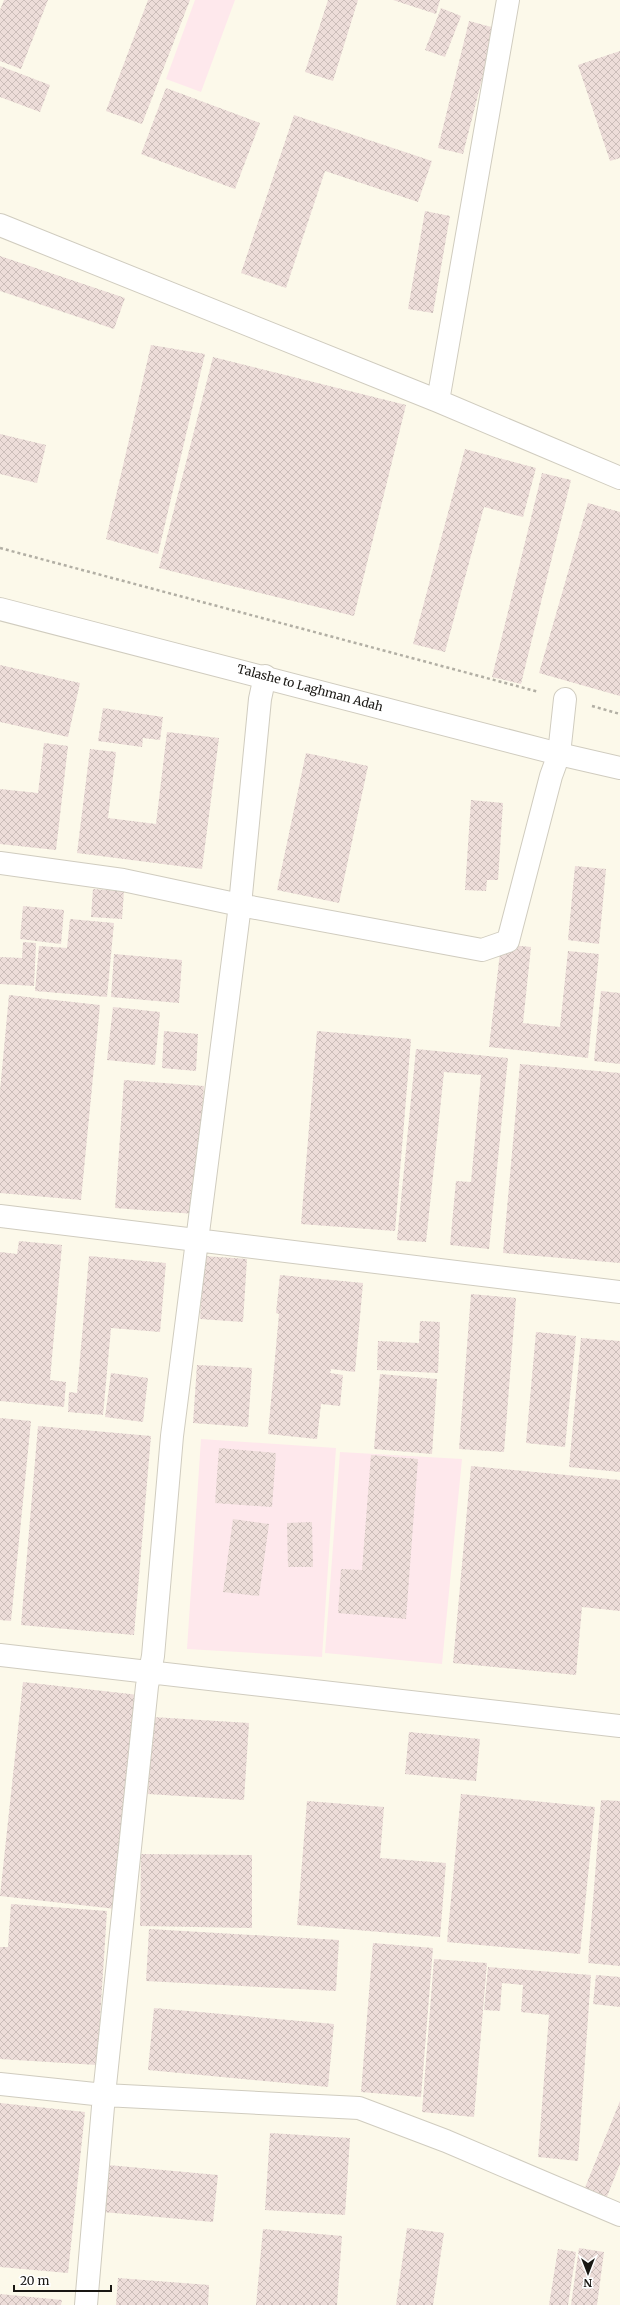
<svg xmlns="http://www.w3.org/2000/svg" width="620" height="2305" font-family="Merriweather,serif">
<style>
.commercial{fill:#fee8ec}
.building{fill:url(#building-cross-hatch)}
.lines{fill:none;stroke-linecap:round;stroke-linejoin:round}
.minor-casing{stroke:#d0ccbf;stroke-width:24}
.secondary-casing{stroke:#d0ccbf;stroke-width:24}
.path{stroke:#b2afa4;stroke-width:2.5;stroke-dasharray:3 3;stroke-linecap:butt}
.minor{stroke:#fff;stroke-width:22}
.secondary{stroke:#fff;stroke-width:22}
.labels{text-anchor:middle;stroke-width:4;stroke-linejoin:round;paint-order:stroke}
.street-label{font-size:12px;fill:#191713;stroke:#fff}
</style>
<defs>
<pattern id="building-cross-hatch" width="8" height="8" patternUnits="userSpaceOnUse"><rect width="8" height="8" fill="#edddd9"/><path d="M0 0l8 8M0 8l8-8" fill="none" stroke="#cbbdb9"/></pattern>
</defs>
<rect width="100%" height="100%" fill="#fcf9ea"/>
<path class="commercial" d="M195,0H235L201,92L166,79Z
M201,1439L336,1448L322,1657L187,1649Z
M340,1452L462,1459L442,1664L325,1653Z"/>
<path class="building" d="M4,0H48L21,69L0,61V10Z
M148,0H190L142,124L106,111Z
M328,0H358L333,81L305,72Z
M393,0H440L436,14Z
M441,8L461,16L445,57L425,50Z
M469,21L495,28L463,154L438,148Z
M620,51V158L610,161L578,65Z
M0,66L50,85L40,112L0,97Z
M166,88L260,123L235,189L141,154Z
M294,115L432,161L418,202L325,171L286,288L241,273Z
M425,211L450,216L433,313L408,309Z
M0,256L125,298L114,329L0,291Z
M151,345L205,354L158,554L106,539Z
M213,357L406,405L354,616L159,568Z
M0,434L46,445L37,483L0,474Z
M465,449L536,468L523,517L484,507L445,652L413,644Z
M542,473L571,480L521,684L492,677Z
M588,503L620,512V696L539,673Z
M0,665L80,683L68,737L0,722Z
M103,708L163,717L160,740L143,738L142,747L98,741Z
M167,732L219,738L202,869L77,853L90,749L116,752L108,818L156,824Z
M44,743L68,746L56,850L0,844V789L38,793Z
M306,753L368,766L339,903L277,890Z
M471,800L503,803L498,880H487L486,891L465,890Z
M575,866L606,869L599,944L568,940Z
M93,889L124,891L122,919L91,917Z
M23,906L64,910L61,944L20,939Z
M70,919L114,923L107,997L35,991L39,946L67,948Z
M23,942L36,943L34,986L0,984V957L22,958Z
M501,944L531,947L523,1023L560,1027L568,951L599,954L588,1058L489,1047Z
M114,954L182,960L179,1003L111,997Z
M601,991L620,993V1064L594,1061Z
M9,995L100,1005L81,1200L0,1193V1091Z
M113,1007L160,1012L155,1065L107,1060Z
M164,1031L198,1034L196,1071L162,1068Z
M317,1031L411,1039L395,1231L301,1224Z
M416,1049L508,1058L489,1249L450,1245L456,1181L471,1182L481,1075L444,1072L426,1242L397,1240Z
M520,1064L620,1073V1263L503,1253Z
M124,1080L204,1086L195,1214L115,1208Z
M19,1241L62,1245L50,1380L66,1382L64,1407L0,1401V1252L17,1254Z
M89,1256L166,1263L160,1332L111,1328L103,1415L68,1412L69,1392L77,1393Z
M204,1256L247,1259L243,1322L200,1319Z
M280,1275L363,1283L355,1372L331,1369L330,1373L343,1375L340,1406L321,1404L317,1439L268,1434L279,1314L276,1313Z
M471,1294L516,1298L504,1452L459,1449Z
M420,1321L440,1322L438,1373L377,1370L378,1341L419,1343Z
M536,1332L576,1336L565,1447L526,1443Z
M581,1338L620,1341V1472L569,1467Z
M197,1365L252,1368L248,1427L193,1423Z
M111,1373L148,1378L143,1422L105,1417Z
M380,1374L437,1379L432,1454L374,1449Z
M0,1418L31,1421L11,1621L0,1620Z
M38,1426L151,1436L134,1635L21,1625Z
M219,1448L276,1453L272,1507L215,1503Z
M371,1455L418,1459L406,1619L338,1613L341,1569L362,1570Z
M471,1466L620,1480V1611L582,1607L576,1675L453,1663Z
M233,1519L269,1524L259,1596L223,1592Z
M312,1522L313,1567H288L287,1523Z
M23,1682L139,1695L116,1909L0,1896Z
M153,1717L249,1723L244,1800L148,1794Z
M409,1732L480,1739L476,1781L405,1774Z
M461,1794L595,1807L580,1954L447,1942Z
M601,1800L620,1801V1966L588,1963Z
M307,1801L384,1807L380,1858L446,1863L440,1937L297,1925Z
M141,1854L252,1855V1928L140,1926Z
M11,1904L107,1911L97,2065L0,2059V1947H8Z
M149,1929L339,1940L336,1991L146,1981Z
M373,1943L433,1948L421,2097L361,2092Z
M434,1959L487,1963L474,2117L422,2112Z
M488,1967L591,1975L578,2161L538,2157L549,2015L521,2012L523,1985L502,1983L500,2011L484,2010Z
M596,1975L620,1977V2007L593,2004Z
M154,2008L334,2024L328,2087L148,2070Z
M620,2101V2164L604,2204L582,2195Z
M0,2103L85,2112L68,2273L0,2267Z
M270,2133L350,2138L345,2215L265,2210Z
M108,2165L218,2175L213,2222L103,2212Z
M407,2228L444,2233L433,2305H396Z
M263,2229L342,2236L337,2305H256Z
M579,2248L604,2252L597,2305H571Z
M558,2249L576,2252L568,2305H549Z
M118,2278L209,2285L208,2305H116Z
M0,2294L62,2300L61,2305H0Z"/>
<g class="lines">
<defs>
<path id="minor" d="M0,225L438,401L620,478
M438,401L508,0
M0,863L123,880L240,905L482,950L508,941L551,776L559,754L565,699
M0,1216L620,1292
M0,1655L620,1726
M0,2084L104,2095L359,2108L446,2141L620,2215
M86,2305L104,2095L147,1686L153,1656L172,1436L240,905L260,699L265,676"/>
<path id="secondary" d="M0,609L559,754L620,768"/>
</defs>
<use href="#minor" class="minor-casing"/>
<use href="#secondary" class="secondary-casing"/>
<path class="path" d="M0,548L539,692
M592,706L620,714"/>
<use href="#minor" class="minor"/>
<use href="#secondary" class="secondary"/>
</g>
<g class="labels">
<g class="street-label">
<text transform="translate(310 688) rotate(15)" y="4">Talashe to Laghman Adah</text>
</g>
</g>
<g transform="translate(588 2273) rotate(180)" stroke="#ffffff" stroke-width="3" paint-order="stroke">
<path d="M0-3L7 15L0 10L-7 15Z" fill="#191713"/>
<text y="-6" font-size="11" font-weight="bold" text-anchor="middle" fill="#191713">N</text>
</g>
<path d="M14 2285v6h97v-6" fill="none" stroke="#191713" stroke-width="2"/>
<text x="20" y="2285" font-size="12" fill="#191713" stroke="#ffffff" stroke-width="3" paint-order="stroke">20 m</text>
</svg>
